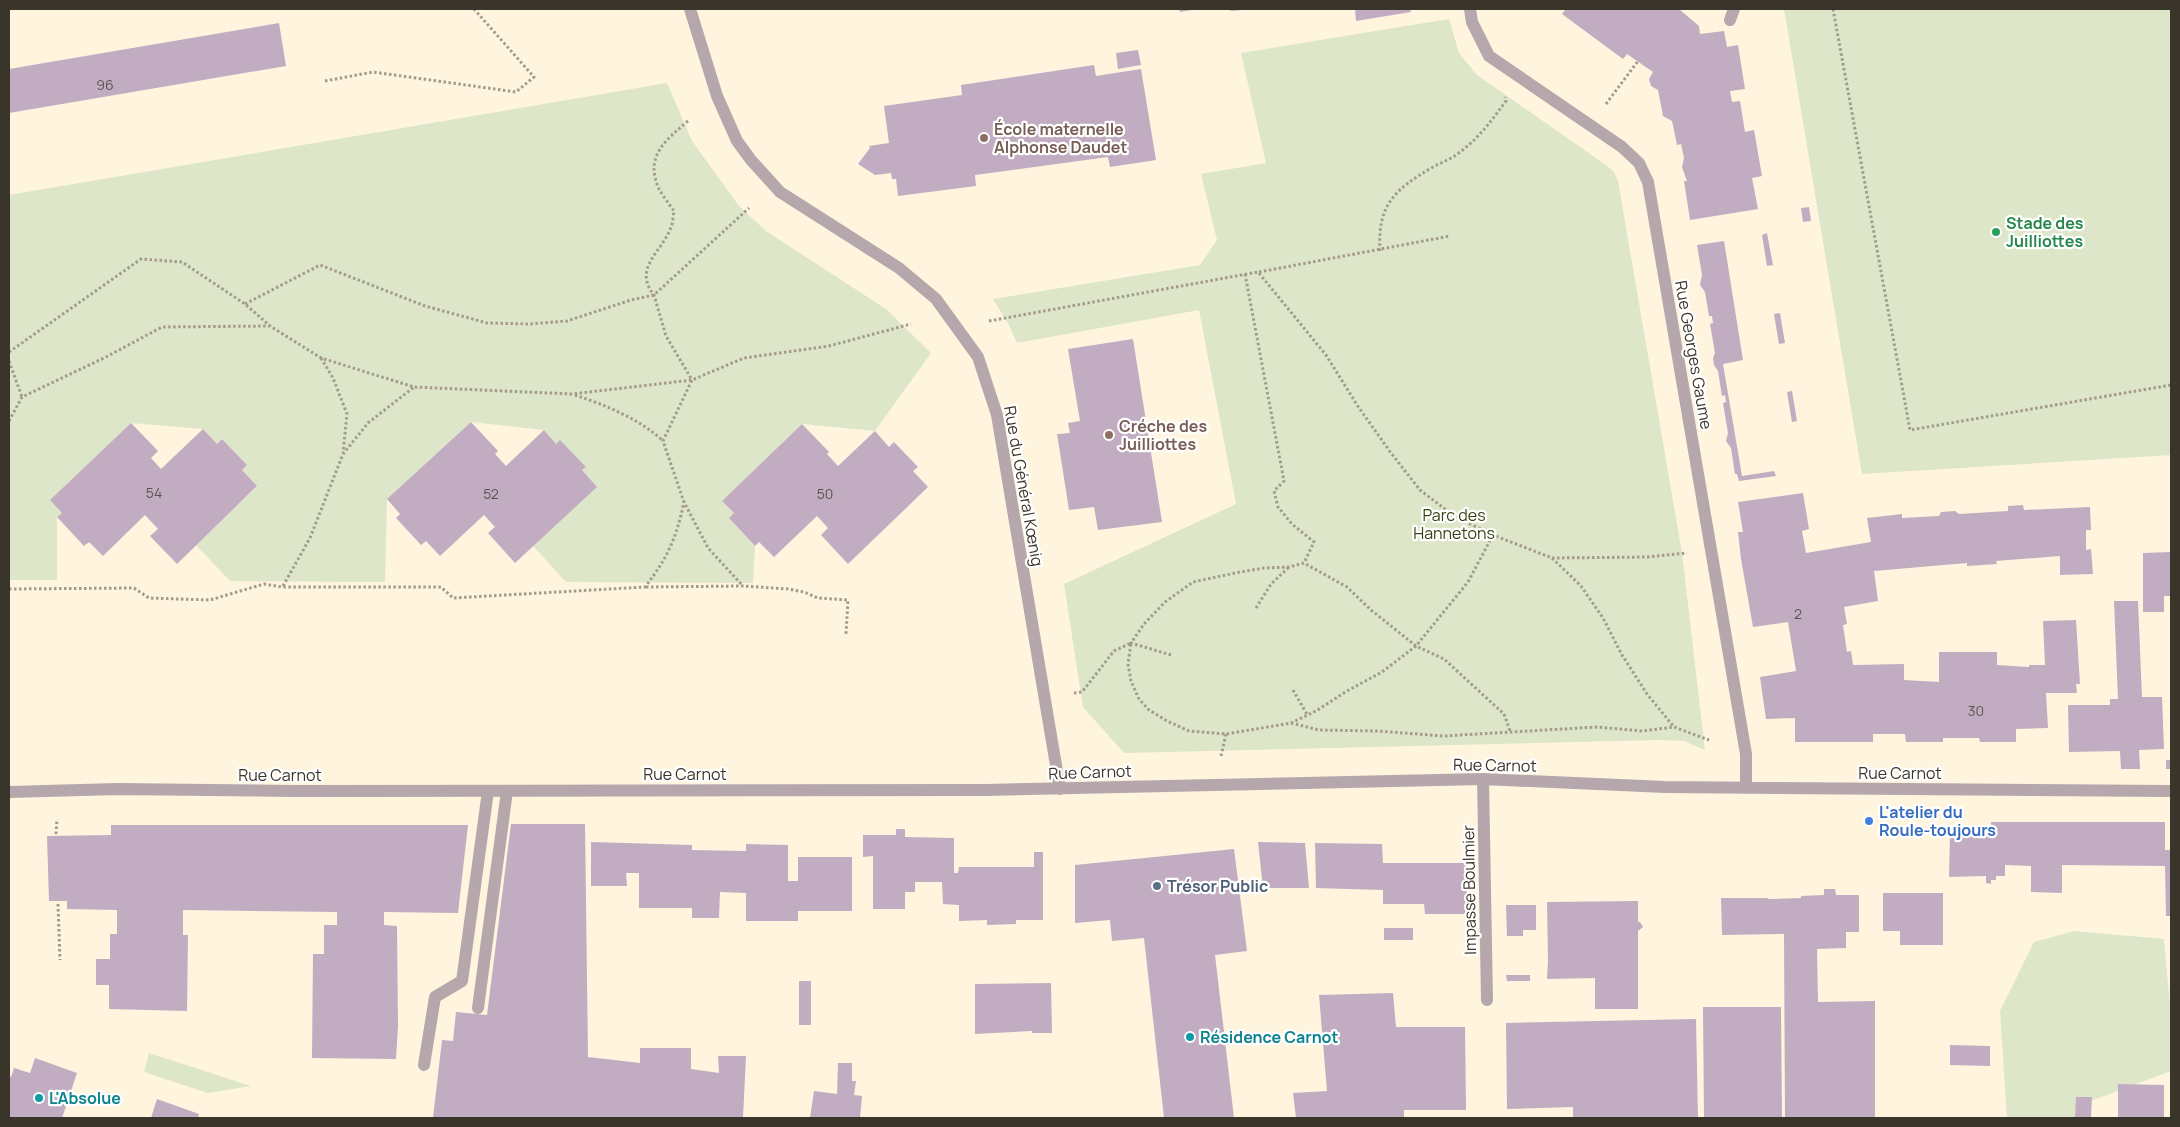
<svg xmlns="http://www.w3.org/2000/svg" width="2180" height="1127" font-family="Manrope,sans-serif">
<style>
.green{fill:#dee6c9}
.building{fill:#c2acc1}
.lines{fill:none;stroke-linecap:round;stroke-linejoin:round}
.path{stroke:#a39b8a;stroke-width:3;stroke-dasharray:2.5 2.5;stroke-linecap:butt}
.service{stroke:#b5a7ab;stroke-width:12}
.minor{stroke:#b5a7ab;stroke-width:12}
.education-dot{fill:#8d6e63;stroke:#fff;stroke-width:2}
.leisure-dot{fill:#2e9e5b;stroke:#fff;stroke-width:2}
.shop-dot{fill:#3f7fe0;stroke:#fff;stroke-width:2}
.service-dot{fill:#5c6f8a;stroke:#fff;stroke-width:2}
.culture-dot{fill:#0f9aa8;stroke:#fff;stroke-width:2}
.labels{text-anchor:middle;stroke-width:4.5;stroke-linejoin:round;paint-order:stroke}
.number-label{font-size:14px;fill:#5c5350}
.education-label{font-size:16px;font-weight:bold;fill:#785e54;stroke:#fff;text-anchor:start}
.leisure-label{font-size:16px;font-weight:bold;fill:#27864d;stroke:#fff;text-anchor:start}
.street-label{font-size:16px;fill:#3a352a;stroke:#fff}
.park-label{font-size:16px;fill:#384313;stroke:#fff}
.shop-label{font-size:16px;font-weight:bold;fill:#366cbe;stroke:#fff;text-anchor:start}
.service-label{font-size:16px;font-weight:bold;fill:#4e5e75;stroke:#fff;text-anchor:start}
.culture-label{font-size:16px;font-weight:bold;fill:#0d838f;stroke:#fff;text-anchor:start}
</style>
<rect width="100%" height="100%" fill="#fff4de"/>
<path class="green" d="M1784,9H2171V455L1862,474Z
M1449,19L1459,53L1477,75L1606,165L1614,172L1618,181L1682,553L1705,750L1684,741L1661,740L1124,753L1083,707L1064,584L1236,504L1199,310L1017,343L1009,325L993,299L1200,265L1217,240L1201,174L1266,163L1241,53Z
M667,83L692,141L739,206L766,231L886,309L931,353L875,431L802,424L722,501L734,513L729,518L755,546L753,583L566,582L533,546L585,467L556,444L544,430L471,422L387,499L385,582L230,581L196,545L257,487L242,470L247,465L222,439L217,444L203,429L131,423L50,500L62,513L57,517V580H9V195Z
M2074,931L2164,939L2171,1018V1071L2080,1105V1118H2007L2000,1011L2034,942Z
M149,1053L251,1086L208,1093L144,1072Z"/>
<path class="building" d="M1179,9H1192V10L1180,12Z
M1226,9H1242V10L1232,11Z
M1355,9H1410L1411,12L1356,21Z
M1566,9H1679L1699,26L1700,34L1724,31L1727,47L1738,45L1745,89L1730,91L1732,102L1740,101L1745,132L1754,130L1762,176L1752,178L1758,209L1690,220L1684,181H1687L1682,167L1684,158L1681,144L1677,145L1672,121L1663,116L1658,90L1651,86L1649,79L1653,72L1627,54L1623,59L1562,14Z
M279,23L286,66L9,113V69Z
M1138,50L1141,65L1118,69L1116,53Z
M1094,65L1096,76L1141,69L1156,160L1110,167L1108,157L975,175L976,186L898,196L896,179H892L891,173L875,175L858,164L870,148L869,146L889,143L884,106L962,95L961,85Z
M1809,207L1811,221L1803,222L1801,208Z
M1767,233L1773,265L1767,266L1762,235Z
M1724,241L1743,360L1723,364L1742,476L1774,471L1776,476L1739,481L1737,474H1735L1731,448L1726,441L1728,433L1723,403L1726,402L1725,395L1722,396L1718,371L1714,365L1713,358L1715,353L1710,324L1713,323L1712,316H1709L1705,292L1700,285L1702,275L1697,245Z
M1780,313L1785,343L1779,344L1774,314Z
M1133,339L1162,522L1098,530L1094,507L1069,510L1061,459L1057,434L1070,433L1068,423L1080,421L1068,349Z
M1792,391L1797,421L1792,422L1787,392Z
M471,422L498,451L495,454L506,466L544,430L556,444L560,440L586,467L582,470L597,487L515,563L488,533L495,527L484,515L440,556L426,541L421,545L396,518L400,514L387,499Z
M131,423L158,451L151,458L161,469L203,429L217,444L222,439L247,465L242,470L257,486L177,564L150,536L158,529L145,515L103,556L89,542L84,546L57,517L62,513L50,500Z
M802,424L829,452L827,454L838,466L875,431L889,447L894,442L918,467L913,471L928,487L848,564L821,535L828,528L817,516L774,557L759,542L755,546L729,518L734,513L722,501Z
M1803,493L1809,529L1802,531L1806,553L1871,542L1867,518L1902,514V518L1939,516L1941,512L1955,511L1959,514L2008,511V506L2023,505L2024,510L2090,507L2091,530H2086V550L2091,549L2093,574L2060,575V556L1996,561L1997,564L1967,566V563L1874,571L1878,601L1844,607L1847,624L1843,625L1847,652L1851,651L1853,665L1904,664V680L1939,682V652H1997V665L2029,667V665H2045L2043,621L2076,620L2080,684H2076L2077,693H2046L2048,728L2016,729V742H1980L1979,738H1943V742H1906L1905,734H1873V742H1795V718L1766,719L1760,677L1796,671L1788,622L1753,627L1741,559L1738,532H1743L1738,502Z
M2171,552V596H2164V612H2143V553Z
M2114,601H2138L2142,697H2162L2164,749L2139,750L2140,769H2121L2120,751L2069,752L2068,705H2110V699H2118Z
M2166,760H2171V769H2166Z
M1991,822H2165V850H2171V916H2166L2165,866L2062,865V893L2031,892V866L2005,865V876H1996V880H1991V884L1986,883V876L1949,877L1950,835L1991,834Z
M511,824H585L588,1057L640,1063V1048H691V1069L719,1073L718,1056H746L743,1118H433L442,1040L453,1041L456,1012L487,1015Z
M111,825H468L458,913L384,912V925L397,926L398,1026L396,1059L312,1058L313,954H324V925H337V912L183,910V935H188L187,1011L109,1009V985H96V959H110V934H117V910L67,909V901H49L47,836L111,835Z
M896,829H905V837L954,838V873H958L959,867H1034V852H1043V920H1016V924L987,925V920L959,921V905L943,904L942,882H915V892H905V909H873V856L863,857V835H896Z
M591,842L692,845V850L746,851V844L788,845V881H798V857H852V911H798V921H746V893L720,892L719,918H692V908H639V873H626L627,886H591Z
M1258,842L1305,843L1309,888H1263Z
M1315,843L1382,844L1383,863H1466L1467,914H1425L1424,904H1383V890L1316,888Z
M1234,849L1247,951L1215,955L1234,1118H1164L1144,938L1112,941L1110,920L1075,923V865Z
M1824,889H1835L1836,895H1859V932H1846V948L1817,949L1818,1002L1875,1001V1118H1785L1784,934L1722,935L1721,898H1768V899L1801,898V896L1824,895Z
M1883,893H1943V945H1900V931H1883Z
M1638,901V922H1640L1643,927L1638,931V1009H1595V978L1547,979L1548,961L1547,902Z
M1506,905H1536V930H1523V936H1507Z
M1384,928H1413V940H1384Z
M1506,975H1530V981H1507Z
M799,981H811V1025H799Z
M1051,983L1052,1033H1032V1031L975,1034V984Z
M1393,993L1396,1027H1465L1466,1110H1404V1118H1296L1293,1093L1327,1091L1319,995Z
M1703,1007H1781L1782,1118H1704Z
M1696,1019L1698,1118H1573V1107L1507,1109L1506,1023Z
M1950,1045L1990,1046V1066L1950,1065Z
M35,1058L77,1073L62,1118H9V1076L11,1077L14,1068L30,1073Z
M838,1063H852V1081H856L854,1095L862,1096L860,1118H810L814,1091L837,1094Z
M2118,1084L2164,1085V1118H2118Z
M2076,1097H2092L2091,1118H2075Z
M157,1099L199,1114L198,1118H151Z"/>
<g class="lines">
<path class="path" d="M1833,9L1910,430L2171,385
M325,81L373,72L516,92L534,77L474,9
M1606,104L1638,61
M688,121C666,140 644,156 659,189C663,196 669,204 674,211C673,216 673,223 671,227C663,251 632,268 654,295L666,336L692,380L663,441L684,502L708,548L743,586
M1380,251C1377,205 1395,189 1433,167C1442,162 1452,159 1460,152C1479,138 1492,120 1506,101L1505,97
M1259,272L1450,236
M1245,274L1284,481L1274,491L1278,507L1292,524L1314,542L1304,563
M245,304L320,265L425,306L487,323L529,324L567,321L631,300L654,295L749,208
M989,321L1258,272L1326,355L1357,405L1391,453L1420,490L1454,516L1493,535L1552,558L1581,586L1603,618L1622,655L1647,694L1674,727
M9,352L141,259L182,262L245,304L270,326L321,358L414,387L572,394L692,380L744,358L829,346L911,324
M321,358L333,378L347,414L343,453
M9,361L22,397
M575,395C605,405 640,419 663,441
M9,421L22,397L106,357L162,327L270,326
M1552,558L1648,557L1687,553
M283,586L310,538L343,454L368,423L414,387
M646,587L743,586L788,589L804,592L818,598L848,600L846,634
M9,589L134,588L149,598L210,600L264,584L282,587H441L453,598L645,587C668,557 676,539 684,502
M1256,608L1271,584L1289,567
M1171,655L1131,643L1144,624L1165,602L1193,582L1240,572L1264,568L1289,567L1304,563L1347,587L1371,610L1416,646L1444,659L1504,714L1510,731
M1293,690L1308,716
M1074,693L1082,692L1114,651L1131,643L1128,664L1131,681L1139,699L1149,710L1167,721L1189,731L1226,734L1291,723L1316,711L1347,691L1382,672L1416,646L1468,582L1493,535
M1291,723L1319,730L1378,731L1443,736L1597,727L1642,731L1674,727L1709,740
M1221,756L1226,734
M56,834L57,819
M58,904L60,960"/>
<path class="service" d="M1730,20L1734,9
M478,1008L507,791
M424,1065L435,997L462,981L488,791"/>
<path class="minor" d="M690,9L717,96L737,141L751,160L780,192L899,268L936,299L978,357L997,415L1060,789
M1470,9L1472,22L1489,56L1622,147L1639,163L1648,182L1746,754V788
M1483,779L1487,1000
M9,792L117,789L296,791L986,790L1483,779L1665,787L2171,791"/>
</g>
<g class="education-dot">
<circle cx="984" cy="138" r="5"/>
<circle cx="1109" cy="435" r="5"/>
</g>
<circle class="leisure-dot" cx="1996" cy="232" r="5"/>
<circle class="shop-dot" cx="1869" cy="821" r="5"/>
<circle class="service-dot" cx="1157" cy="886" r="5"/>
<g class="culture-dot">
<circle cx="1190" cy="1037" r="5"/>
<circle cx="39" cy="1098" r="5"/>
</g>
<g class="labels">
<g class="number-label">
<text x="105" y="90">96</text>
<text x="154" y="498">54</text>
<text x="491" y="499">52</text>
<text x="825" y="499">50</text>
<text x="1798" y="619">2</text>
<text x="1976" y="716">30</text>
</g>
<g class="education-label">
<text x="994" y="135">École maternelle<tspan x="994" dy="18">Alphonse Daudet</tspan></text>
<text x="1119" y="432">Créche des<tspan x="1119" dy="18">Juilliottes</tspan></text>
</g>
<g class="leisure-label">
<text x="2006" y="229">Stade des<tspan x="2006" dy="18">Juilliottes</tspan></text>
</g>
<g class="street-label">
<text transform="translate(1694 355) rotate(80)" y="6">Rue Georges Gaume</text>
<text transform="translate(1024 486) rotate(80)" y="6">Rue du Général Kœnig</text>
<text transform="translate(1495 765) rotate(1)" y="6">Rue Carnot</text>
<text transform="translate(1090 772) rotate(-2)" y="6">Rue Carnot</text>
<text x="1900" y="779">Rue Carnot</text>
<text x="685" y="780">Rue Carnot</text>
<text x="280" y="781">Rue Carnot</text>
<text transform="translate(1469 890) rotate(-91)" y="6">Impasse Boulmier</text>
</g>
<g class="park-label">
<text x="1454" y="521">Parc des<tspan x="1454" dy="18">Hannetons</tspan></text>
</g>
<g class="shop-label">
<text x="1879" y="818">L'atelier du<tspan x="1879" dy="18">Roule-toujours</tspan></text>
</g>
<g class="service-label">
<text x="1167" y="892">Trésor Public</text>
</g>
<g class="culture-label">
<text x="1200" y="1043">Résidence Carnot</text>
<text x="49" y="1104">L'Absolue</text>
</g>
</g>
<rect width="2180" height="1127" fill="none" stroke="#3a352a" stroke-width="20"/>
</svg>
